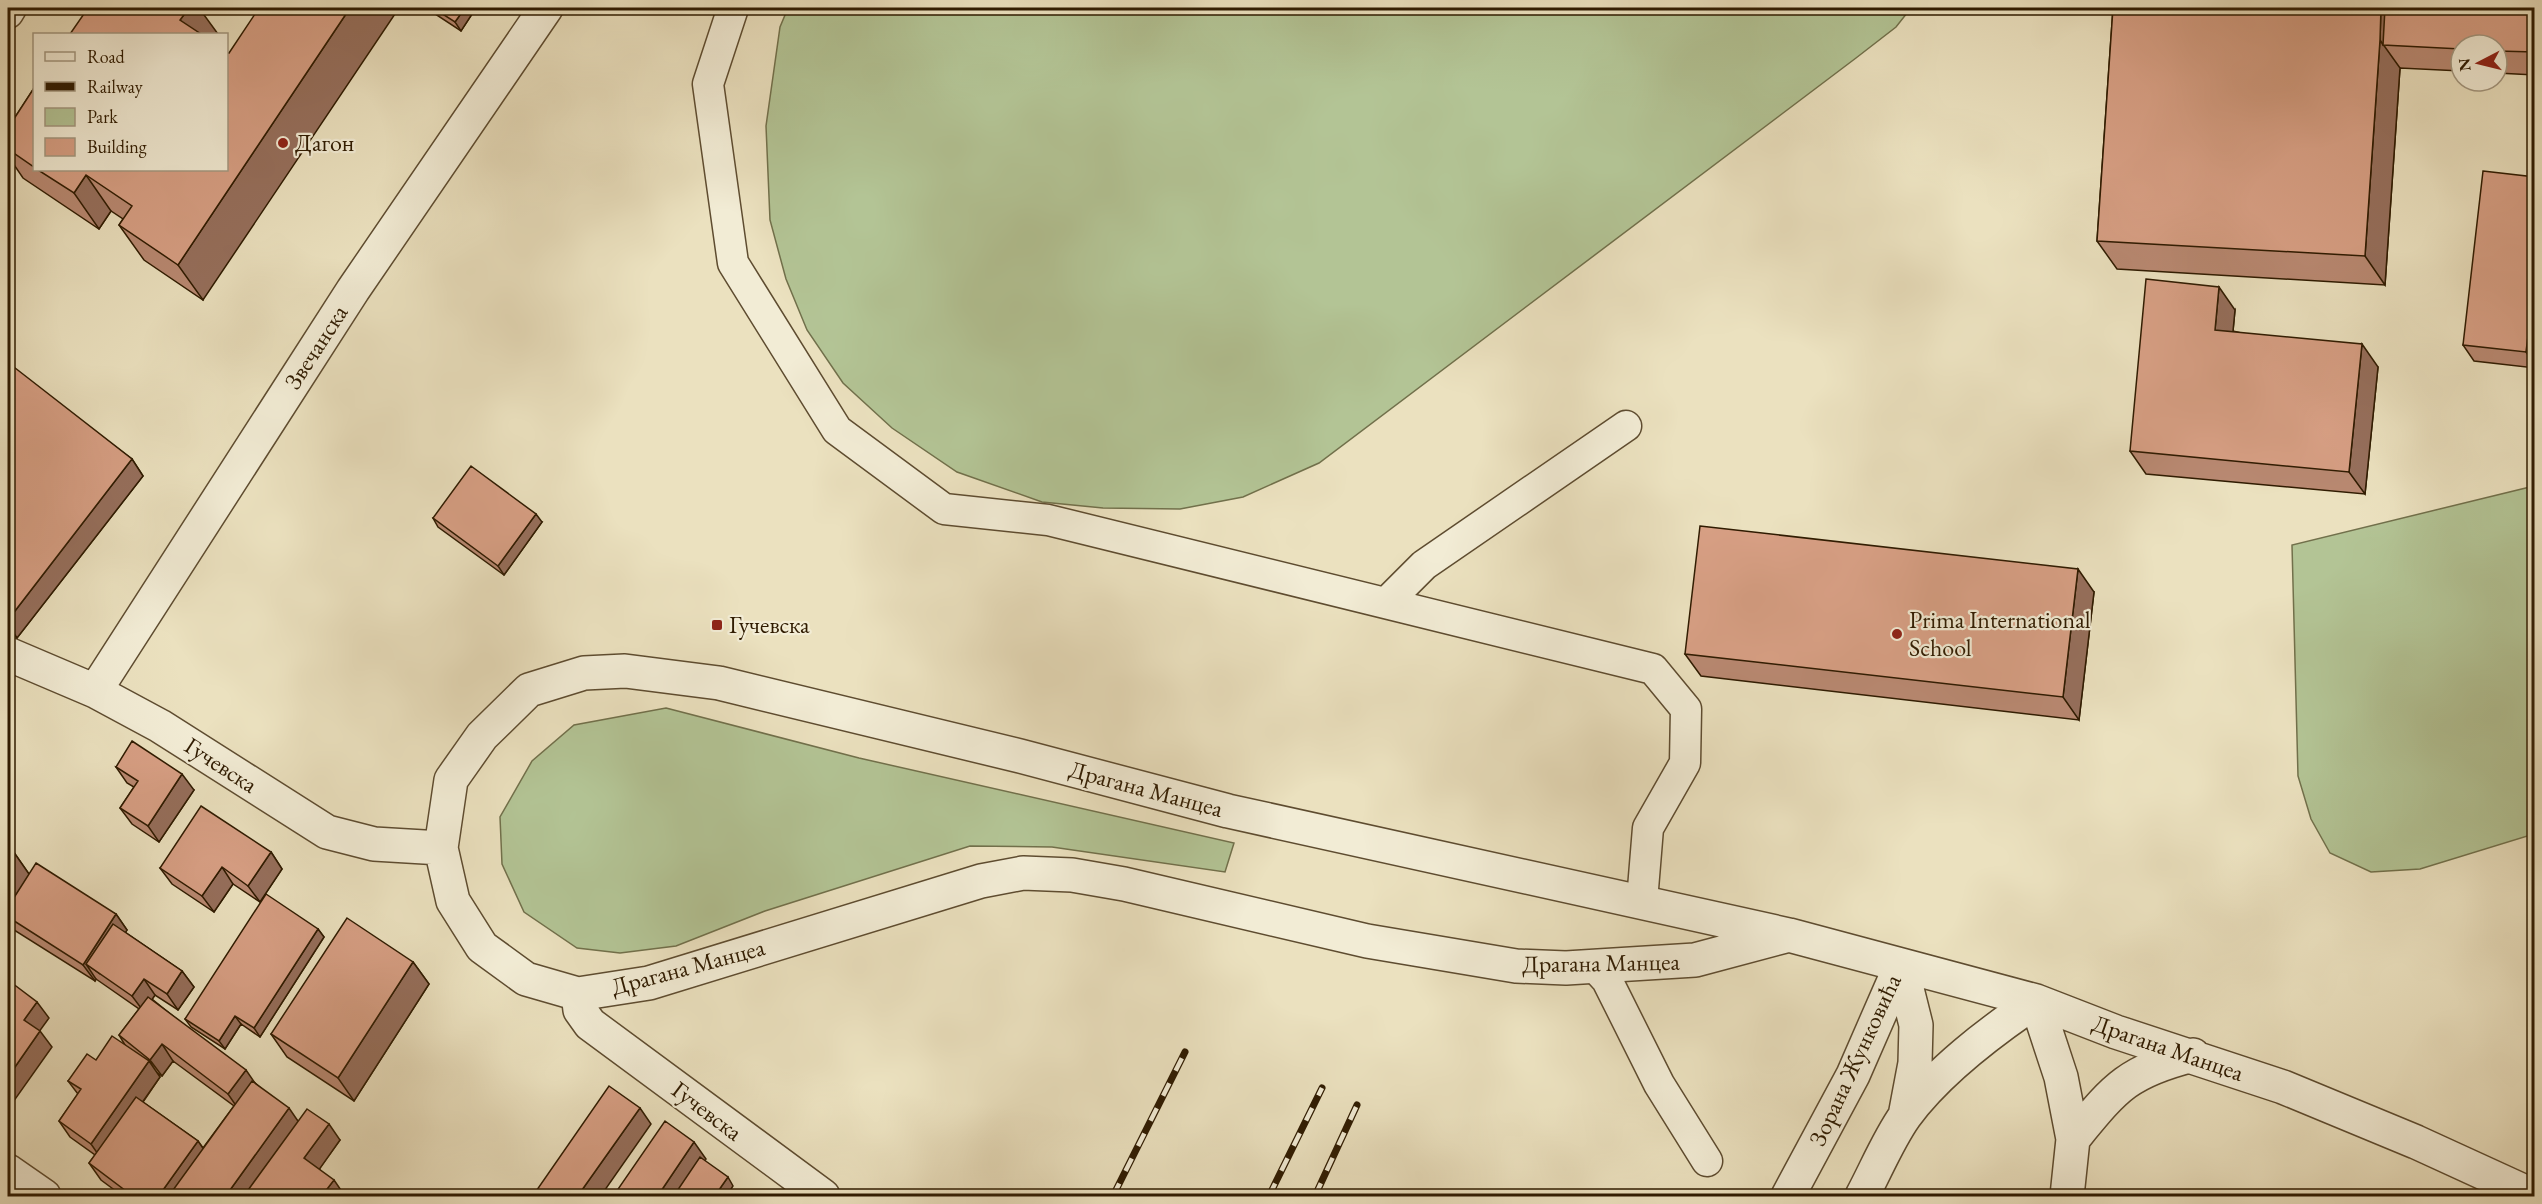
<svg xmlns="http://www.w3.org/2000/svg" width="2542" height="1204" font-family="'EB Garamond',serif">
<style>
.green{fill:#b3c495;stroke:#71704b;stroke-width:1.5}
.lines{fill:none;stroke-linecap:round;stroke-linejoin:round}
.service-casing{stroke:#5e4c30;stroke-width:33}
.minor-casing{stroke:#5e4c30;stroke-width:36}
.service{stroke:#f2ecd5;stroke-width:30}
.minor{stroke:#f2ecd5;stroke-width:33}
.rail-casing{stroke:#2f1b01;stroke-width:7}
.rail{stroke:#f2ecd5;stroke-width:4.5;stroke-dasharray:14;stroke-linecap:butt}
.wall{fill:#b98972;stroke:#2f1b01;stroke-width:1.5;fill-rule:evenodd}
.shaded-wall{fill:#966f5c;stroke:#2f1b01;stroke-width:1.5}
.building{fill:#d79f84;stroke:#2f1b01;stroke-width:1.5}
.poi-dot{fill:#8f2418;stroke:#f2ecd5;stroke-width:2}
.labels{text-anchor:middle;stroke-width:4.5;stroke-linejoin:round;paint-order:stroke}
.poi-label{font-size:24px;fill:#2f1b01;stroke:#f2ecd5;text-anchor:start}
.street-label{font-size:24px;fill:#2f1b01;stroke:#f2ecd5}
</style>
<rect width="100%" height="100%" fill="#ebe1bf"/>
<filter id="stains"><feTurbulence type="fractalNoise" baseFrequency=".00333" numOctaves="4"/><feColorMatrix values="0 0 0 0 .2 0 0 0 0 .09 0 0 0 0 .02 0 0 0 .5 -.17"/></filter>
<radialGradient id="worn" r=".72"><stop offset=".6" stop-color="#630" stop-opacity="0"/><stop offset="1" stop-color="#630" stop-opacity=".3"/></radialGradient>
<path class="green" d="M788,8H1911L1896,27L1856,58L1319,463L1243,497L1180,509L1103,508L1042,502L957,472L892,428L843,383L807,330L786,279L770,220L766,126L780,27Z
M2534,486V834L2420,869L2371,872L2330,853L2311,819L2298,776L2292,545Z
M666,708L859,758L1234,843L1225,872L1052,847L970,846L765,911L676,946L620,953L577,948L524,912L502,864L500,817L532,761L574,725Z"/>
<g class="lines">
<defs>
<path id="service" d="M733,8L708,84L733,263L837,430L944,509L1048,520L1653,669L1686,709L1685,763L1648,828L1642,901
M8,13L11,8
M1386,603L1424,565L1626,426
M1595,967L1607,980L1659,1084L1707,1161"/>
<path id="minor" d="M8,654L95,691L160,726L327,832L374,844L441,848
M95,691L353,290L546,8
M1789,935L1695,960L1566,968L1516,966L1367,941L1124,884L1072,875L1023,873L981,881L649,983L578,994L526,979L482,947L453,901L441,848L451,780L482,736L529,690L584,673L625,671L719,683L1020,756L1228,811L1789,935L2036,1001L2116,1032L2283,1087L2416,1142L2534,1196
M1901,965L1916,1025L1915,1063L1905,1116
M578,994L580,1010L590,1024L823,1196
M2036,1001L2061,1077L2073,1139L2067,1196
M2073,1139C2115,1088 2126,1072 2193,1055
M8,1171L44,1196
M1788,1196L1853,1075L1901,965
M1862,1196C1876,1170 1888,1140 1905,1116C1938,1071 1990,1032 2036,1001"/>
</defs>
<use href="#service" class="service-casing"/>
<use href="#minor" class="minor-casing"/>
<use href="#service" class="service"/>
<use href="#minor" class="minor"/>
<defs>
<path id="rail" d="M1113,1196L1185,1052
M1269,1196L1322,1088
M1315,1196L1357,1105
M1483,1196V1195"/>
</defs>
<use href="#rail" class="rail-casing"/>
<use href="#rail" class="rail"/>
</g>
<path class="wall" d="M426,8H476L461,31Z
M2113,8H2535V75L2497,73V45H2461V71L2400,68L2385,285L2117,269L2097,241Z
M34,88V170H226L203,300L144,260L119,225L123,219L111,211L99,229L23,178L8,156V128Z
M2535,177V368L2474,361L2463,345Z
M2235,310L2233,331L2378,367L2365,494L2146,474L2130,451Z
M8,367L132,459L143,476L17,638L8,630Z
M433,518L542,522L504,575L438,527Z
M2094,592L2079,720L1701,676L1685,654Z
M116,767L194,790L159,842L132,824L120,808L134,787L127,783Z
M8,848L13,851L29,874L116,914L127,930L125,932L182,971L194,987L178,1010L155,995L152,999L254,1082L298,1121L340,1140L319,1169L345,1197H124L101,1180L89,1163L95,1155L70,1137L59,1121L78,1094L68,1081L96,1060L125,1045L119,1035L139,1009L96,979L95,981L14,930L8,920ZM173,1061L234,1106L203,1148L198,1141L143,1102L160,1077L156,1072L162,1076Z
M271,852L282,869L260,902L233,884L214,912L172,884L160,868Z
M318,929L324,937L260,1037L241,1024L225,1049L191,1027L185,1019Z
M413,962L429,984L354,1101L287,1057L271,1034Z"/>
<path class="shaded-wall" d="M189,8H199L218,34H190L180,20Z
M350,8H399L203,300L178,265Z
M465,8H476L461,31L455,22Z
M2381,8H2401L2383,45L2380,40Z
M2380,40L2400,68L2385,285L2365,256Z
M86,175L111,211L99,229L74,193Z
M2535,279V365L2526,352Z
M2219,287L2235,310L2231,352L2215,330Z
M2362,344L2378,367L2365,494L2349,472Z
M132,459L143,476L17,638L8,624V620Z
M536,514L542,522L504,575L498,566Z
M2078,569L2094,592L2079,720L2063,697Z
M182,774L194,790L159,842L148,826Z
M13,851L38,887L17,918L8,904V859Z
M271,852L282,869L260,902L248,886Z
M222,867L233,884L214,912L202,896Z
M116,914L127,930L100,974L86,964L96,979L95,981L83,965Z
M318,929L324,937L260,1037L254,1028Z
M413,962L429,984L354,1101L338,1078Z
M182,971L194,987L178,1010L167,994Z
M144,979L155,995L144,1012L132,996Z
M37,1002L49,1018L36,1036L24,1020Z
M235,1016L241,1024L225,1049L219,1041Z
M40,1031L52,1047L11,1105L8,1100V1077Z
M162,1044L173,1061L162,1076L150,1060Z
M149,1061L160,1077L102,1160L91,1144Z
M246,1070L257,1086L239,1110L228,1094Z
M289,1108L300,1124L248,1197H225Z
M640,1108L651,1124L600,1197H577Z
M329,1124L340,1140L316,1174L304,1158Z
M198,1141L209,1157L181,1197H158Z
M694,1142L706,1159L680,1197H657Z
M728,1177L733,1186L726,1197H714Z
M334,1180L345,1196L321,1197Z"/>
<path class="building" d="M88,8H189L180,20L201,34H70Z
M259,8H350L178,265L119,225L132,206L86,175L74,193L38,170H226V52L229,53Z
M433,8H465L455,22Z
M2113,8H2381L2380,40L2365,256L2097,241Z
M2385,8H2535V52L2497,51V45H2461V49L2383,45Z
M34,88V167L8,149V128Z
M2483,171L2535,177V279L2526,352L2463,345Z
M2146,279L2219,287L2215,330L2362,344L2349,472L2130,451Z
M10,364L132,459L8,620V367Z
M471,466L536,514L498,566L433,518Z
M1700,526L2078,569L2063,697L1685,654Z
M132,741L182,774L148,826L120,808L138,781L116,767Z
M201,806L271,852L248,886L222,867L202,896L160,868Z
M8,848L13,851L8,859Z
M36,863L116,914L83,965L8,917V907Z
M266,894L318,929L254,1028L235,1016L219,1041L185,1019Z
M347,918L413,962L338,1078L271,1034Z
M113,924L182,971L167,994L144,979L132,996L86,964Z
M8,980L37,1002L24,1020L40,1031L8,1077Z
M148,997L246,1070L228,1094L162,1044L150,1060L119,1035Z
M112,1036L149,1061L91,1144L59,1121L81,1089L68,1081L87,1054L96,1060Z
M252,1081L289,1108L225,1197H168Z
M609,1086L640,1108L577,1197H532Z
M136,1097L198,1141L158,1197H134L89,1163Z
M307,1109L329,1124L304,1158L334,1180L321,1197H243Z
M665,1121L694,1142L657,1197H622L616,1192Z
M700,1157L728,1177L714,1197H673Z"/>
<g class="poi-dot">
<circle cx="283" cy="143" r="6"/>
<rect x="711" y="619" width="12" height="12" rx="3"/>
<circle cx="1897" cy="634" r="6"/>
</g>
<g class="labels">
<g class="poi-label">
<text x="295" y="151">Дагон</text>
<text x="1909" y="628">Prima International<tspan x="1909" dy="28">School</tspan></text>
<text x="729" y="633">Гучевска</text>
</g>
<g class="street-label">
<text transform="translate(316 347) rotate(-57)" y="8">Звечанска</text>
<text transform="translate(221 765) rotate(33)" y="8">Гучевска</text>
<text transform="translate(1146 789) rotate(15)" y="8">Драгана Манцеа</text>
<text transform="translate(1601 963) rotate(-1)" y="8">Драгана Манцеа</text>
<text transform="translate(688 967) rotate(-15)" y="8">Драгана Манцеа</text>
<text transform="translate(2168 1048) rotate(19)" y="8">Драгана Манцеа</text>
<text transform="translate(1855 1060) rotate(-65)" y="8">Зорана Жунковића</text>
<text transform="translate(707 1111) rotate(37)" y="8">Гучевска</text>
</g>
</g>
<rect width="2542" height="1204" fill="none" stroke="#ebe1bf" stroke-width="30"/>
<rect x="9" y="9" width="2524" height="1186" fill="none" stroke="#2f1b01" stroke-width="3"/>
<rect x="15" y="15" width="2512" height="1174" fill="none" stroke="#2f1b01" stroke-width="1.5"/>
<rect x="33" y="33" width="195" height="138" fill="#f2ecd5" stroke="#a49880" stroke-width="1.5"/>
<rect x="45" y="52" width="30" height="9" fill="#f2ecd5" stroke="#a49880" stroke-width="1.5"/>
<text x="87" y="63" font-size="18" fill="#2f1b01">Road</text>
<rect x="45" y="82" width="30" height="9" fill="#2f1b01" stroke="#a49880" stroke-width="1.5"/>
<text x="87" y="93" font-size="18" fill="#2f1b01">Railway</text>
<rect x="45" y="108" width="30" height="18" fill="#b3c495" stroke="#a49880" stroke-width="1.5"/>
<text x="87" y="123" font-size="18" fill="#2f1b01">Park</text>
<rect x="45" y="138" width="30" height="18" fill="#d79f84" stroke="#a49880" stroke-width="1.5"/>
<text x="87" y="153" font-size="18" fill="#2f1b01">Building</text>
<g transform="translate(2479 63) rotate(263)"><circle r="28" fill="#f2ecd5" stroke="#a49880" stroke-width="1.5"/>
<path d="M0-4.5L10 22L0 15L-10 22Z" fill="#8f2418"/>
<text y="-9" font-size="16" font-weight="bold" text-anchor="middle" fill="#2f1b01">N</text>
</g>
<rect width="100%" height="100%" filter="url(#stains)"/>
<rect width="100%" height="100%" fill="url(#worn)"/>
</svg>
